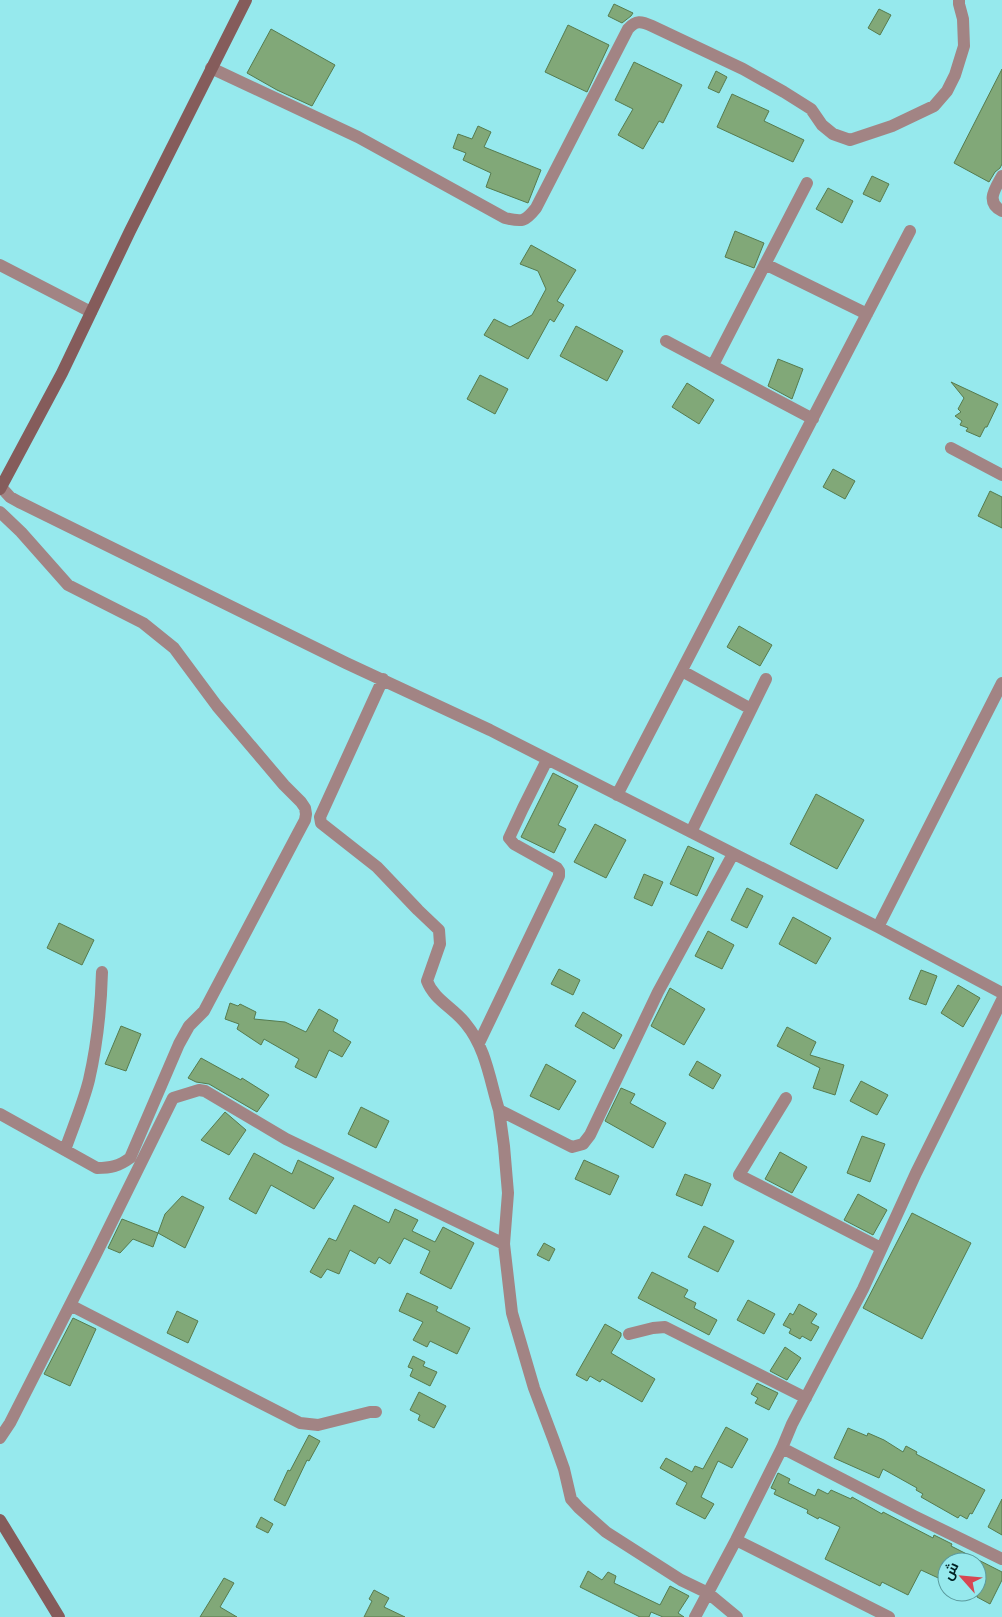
<svg xmlns="http://www.w3.org/2000/svg" width="1002" height="1617" font-family="Figtree,Cairo,sans-serif">
<style>
.building{fill:#81a878;stroke:#567b4e}
.lines{fill:none;stroke-linecap:round;stroke-linejoin:round}
.minor{stroke:#a28484;stroke-width:12}
.secondary{stroke:#855c5b;stroke-width:12}
</style>
<rect width="100%" height="100%" fill="#96e9ed"/>
<path class="building" d="M614,4L633,13L631,16L622,23L608,16Z
M879,9L891,15L880,35L868,28Z
M568,25L609,45L587,92L545,72Z
M271,29L335,65L312,106L277,90L247,73Z
M634,62L682,85L663,123L659,121L643,149L618,135L633,109L615,100Z
M1002,69V164L1000,168L995,172L989,182L954,163Z
M716,71L727,77L719,93L708,88Z
M732,94L769,111L764,121L804,140L793,162L717,127Z
M478,126L491,132L484,147L541,170L528,203L486,187L491,173L463,160L466,153L453,148L458,134L472,139Z
M872,176L889,184L880,202L863,194Z
M828,188L853,201L842,223L816,209Z
M735,231L764,243L754,268L725,257Z
M531,245L576,270L557,301L564,305L554,322L550,319L528,359L484,335L494,319L510,327L532,315L546,289L538,271L520,264Z
M576,326L623,351L607,381L560,356Z
M778,359L803,369L792,399L768,386Z
M480,375L508,389L495,414L467,399Z
M951,382L998,404L987,427H985L980,437L966,431L968,428L960,425L962,421L955,416L961,412L958,409L964,398Z
M687,383L714,400L699,424L672,407Z
M833,469L855,481L845,499L823,487Z
M990,491L1002,497V528L978,516Z
M739,626L772,645L760,666L727,647Z
M553,773L578,786L558,825L566,829L554,853L521,837Z
M816,794L864,820L837,869L790,844Z
M595,824L626,840L606,878L574,862Z
M688,846L714,858L697,896L670,884Z
M644,874L663,882L652,906L634,898Z
M747,888L763,896L747,928L731,920Z
M793,917L831,938L816,964L779,944Z
M59,923L94,940L82,965L47,948Z
M708,931L734,945L722,969L695,956Z
M559,969L580,980L573,995L551,984Z
M921,970L937,976L926,1005L909,999Z
M958,985L980,998L963,1027L941,1013Z
M670,988L705,1009L684,1045L651,1026Z
M230,1003L238,1006L240,1004L256,1012L254,1019L285,1022L306,1032L319,1009L338,1020L333,1031L351,1042L342,1057L329,1050L316,1078L295,1067L299,1059L264,1039L261,1045L237,1029L239,1024L225,1019Z
M583,1012L622,1035L614,1049L575,1026Z
M121,1026L141,1034L126,1071L105,1064Z
M787,1027L816,1042L810,1055L844,1065L835,1095L813,1088L820,1068L777,1046Z
M201,1058L241,1080L242,1078L269,1095L257,1112L209,1084L196,1082L188,1078Z
M697,1061L721,1075L713,1089L689,1075Z
M546,1064L576,1081L559,1110L530,1096Z
M861,1081L888,1095L877,1115L850,1101Z
M621,1088L635,1094L630,1103L666,1123L653,1148L605,1121Z
M361,1107L389,1121L376,1148L348,1134Z
M225,1112L246,1130L229,1155L201,1140Z
M862,1136L885,1144L870,1182L847,1173Z
M780,1152L807,1167L792,1193L765,1179Z
M254,1153L292,1174L298,1160L334,1178L314,1209L271,1185L256,1214L229,1199Z
M584,1160L619,1176L610,1195L575,1179Z
M685,1174L711,1184L702,1206L676,1195Z
M858,1194L887,1210L873,1235L844,1220Z
M182,1196L204,1207L185,1248L158,1233L165,1214Z
M354,1205L389,1223L395,1209L418,1220L412,1231L435,1242L443,1227L474,1243L451,1289L420,1273L430,1251L404,1238L390,1264L379,1257L375,1264L350,1250L339,1274L327,1269L321,1278L310,1272L329,1238L336,1241Z
M912,1213L971,1243L922,1339L863,1308Z
M122,1219L158,1233L153,1247L133,1239L120,1253L108,1248Z
M704,1226L734,1241L718,1272L688,1257Z
M544,1243L555,1249L549,1261L537,1255Z
M652,1272L688,1290L684,1297L696,1303L694,1308L717,1320L709,1335L638,1298Z
M407,1293L438,1307L436,1311L470,1328L457,1354L430,1341L427,1347L413,1340L423,1322L399,1311Z
M748,1300L775,1314L764,1334L737,1320Z
M799,1304L817,1314L811,1323L819,1327L811,1341L802,1336L800,1339L789,1333L791,1329L783,1325L790,1313L793,1315Z
M177,1311L198,1321L188,1343L167,1333Z
M73,1318L96,1329L70,1386L44,1374Z
M605,1324L621,1333V1336L611,1353L655,1379L642,1402L602,1379L600,1382L590,1376L587,1381L576,1375Z
M785,1347L801,1358L787,1380L770,1371Z
M413,1356L425,1362L423,1366L437,1372L430,1386L410,1376L413,1369L408,1367Z
M757,1383L778,1393L769,1410L755,1403L758,1398L751,1394Z
M419,1392L446,1406L434,1428L418,1420L420,1415L410,1410Z
M726,1427L748,1439L732,1468L718,1461L701,1497L714,1504L705,1519L676,1504L687,1483L660,1468L666,1458L692,1472L695,1466L703,1469Z
M848,1428L867,1436L868,1433L884,1440L903,1452L906,1446L917,1452L916,1454L985,1490L972,1514L970,1513L967,1519L960,1515L958,1518L921,1497L923,1494L916,1490L917,1488L883,1469L879,1478L834,1458Z
M309,1435L320,1441L309,1461L307,1460L285,1506L274,1500L288,1470L290,1471Z
M778,1473L790,1479L788,1483L815,1496L818,1489L828,1494L831,1490L851,1499L852,1497L882,1514L883,1512L933,1538L934,1535L952,1544L951,1546L1002,1572V1580L990,1604L977,1597V1562H947V1582L921,1570L908,1595L882,1582L880,1586L825,1559L840,1527L819,1517L818,1519L807,1513L808,1510L774,1494L776,1490L771,1488Z
M1002,1499V1535L988,1527Z
M261,1517L273,1524L268,1533L256,1527Z
M588,1571L602,1580L608,1572L616,1576L614,1583L660,1605L670,1586L689,1596L678,1613L684,1617H663L651,1612L649,1617H640L580,1587Z
M224,1578L234,1583L220,1607L237,1617H200Z
M374,1590L389,1598L384,1607L405,1617H364L372,1601L369,1599Z"/>
<g class="lines">
<path class="minor" d="M211,68L358,137L505,218C522,222 525,222 536,208L628,29C636,20 641,21 652,26L743,69L784,92L811,109L822,125L833,134L850,140L892,126L934,106L947,91L955,75L964,46L963,19L959,4V0
M1002,176C995,189 985,202 1002,211
M765,264L867,314
M0,265L91,312
M666,341L813,419
M713,365L807,183
M951,448L1002,475
M0,486L10,497L19,502L346,663L490,730L878,927L1002,993
M0,512L21,532L68,585L143,623L174,648L217,706L284,785L301,802L305,808L306,814L305,820L297,835L204,1011L189,1026L179,1044L130,1158C119,1166 111,1168 97,1168L0,1114
M682,671L751,709
M383,679L320,817L321,823L377,867L418,910L439,930L440,944L427,981C434,1000 454,1008 466,1024C486,1048 490,1081 499,1110L572,1147L583,1144L590,1135L658,992L733,854
M617,795L910,231
M691,832L766,679
M878,927L1002,683
M479,1043L559,876V871L557,868L514,844L509,838L523,808L547,760
M786,1098L739,1175L881,1248
M65,1150C73,1127 83,1104 89,1080C97,1045 101,1008 102,972
M504,1244L512,1313L534,1388L554,1441L564,1469L571,1499L579,1508L606,1532L681,1580L708,1593L737,1617
M70,1305L300,1423L318,1425L370,1412H376
M629,1334L653,1328L665,1327L806,1398
M0,1438L10,1423L96,1254L173,1098L199,1090L205,1091L286,1139L504,1244L508,1193L504,1146L499,1110
M782,1448L914,1516L1002,1559
M736,1540L889,1617
M695,1617L736,1540L782,1448L792,1424L863,1289L916,1173L1002,1000"/>
<path class="secondary" d="M0,489L62,373L130,231L246,0
M0,1520L59,1617"/>
</g>
<g transform="translate(962 1577) rotate(297)"><circle r="24" fill="#96e9ed" stroke="#5a999c"/>
<path d="M0-4L9 19L0 12L-9 19Z" fill="#d64652"/>
<text y="-8" font-size="14" font-weight="bold" text-anchor="middle" fill="#002123">ش</text>
</g>
</svg>
